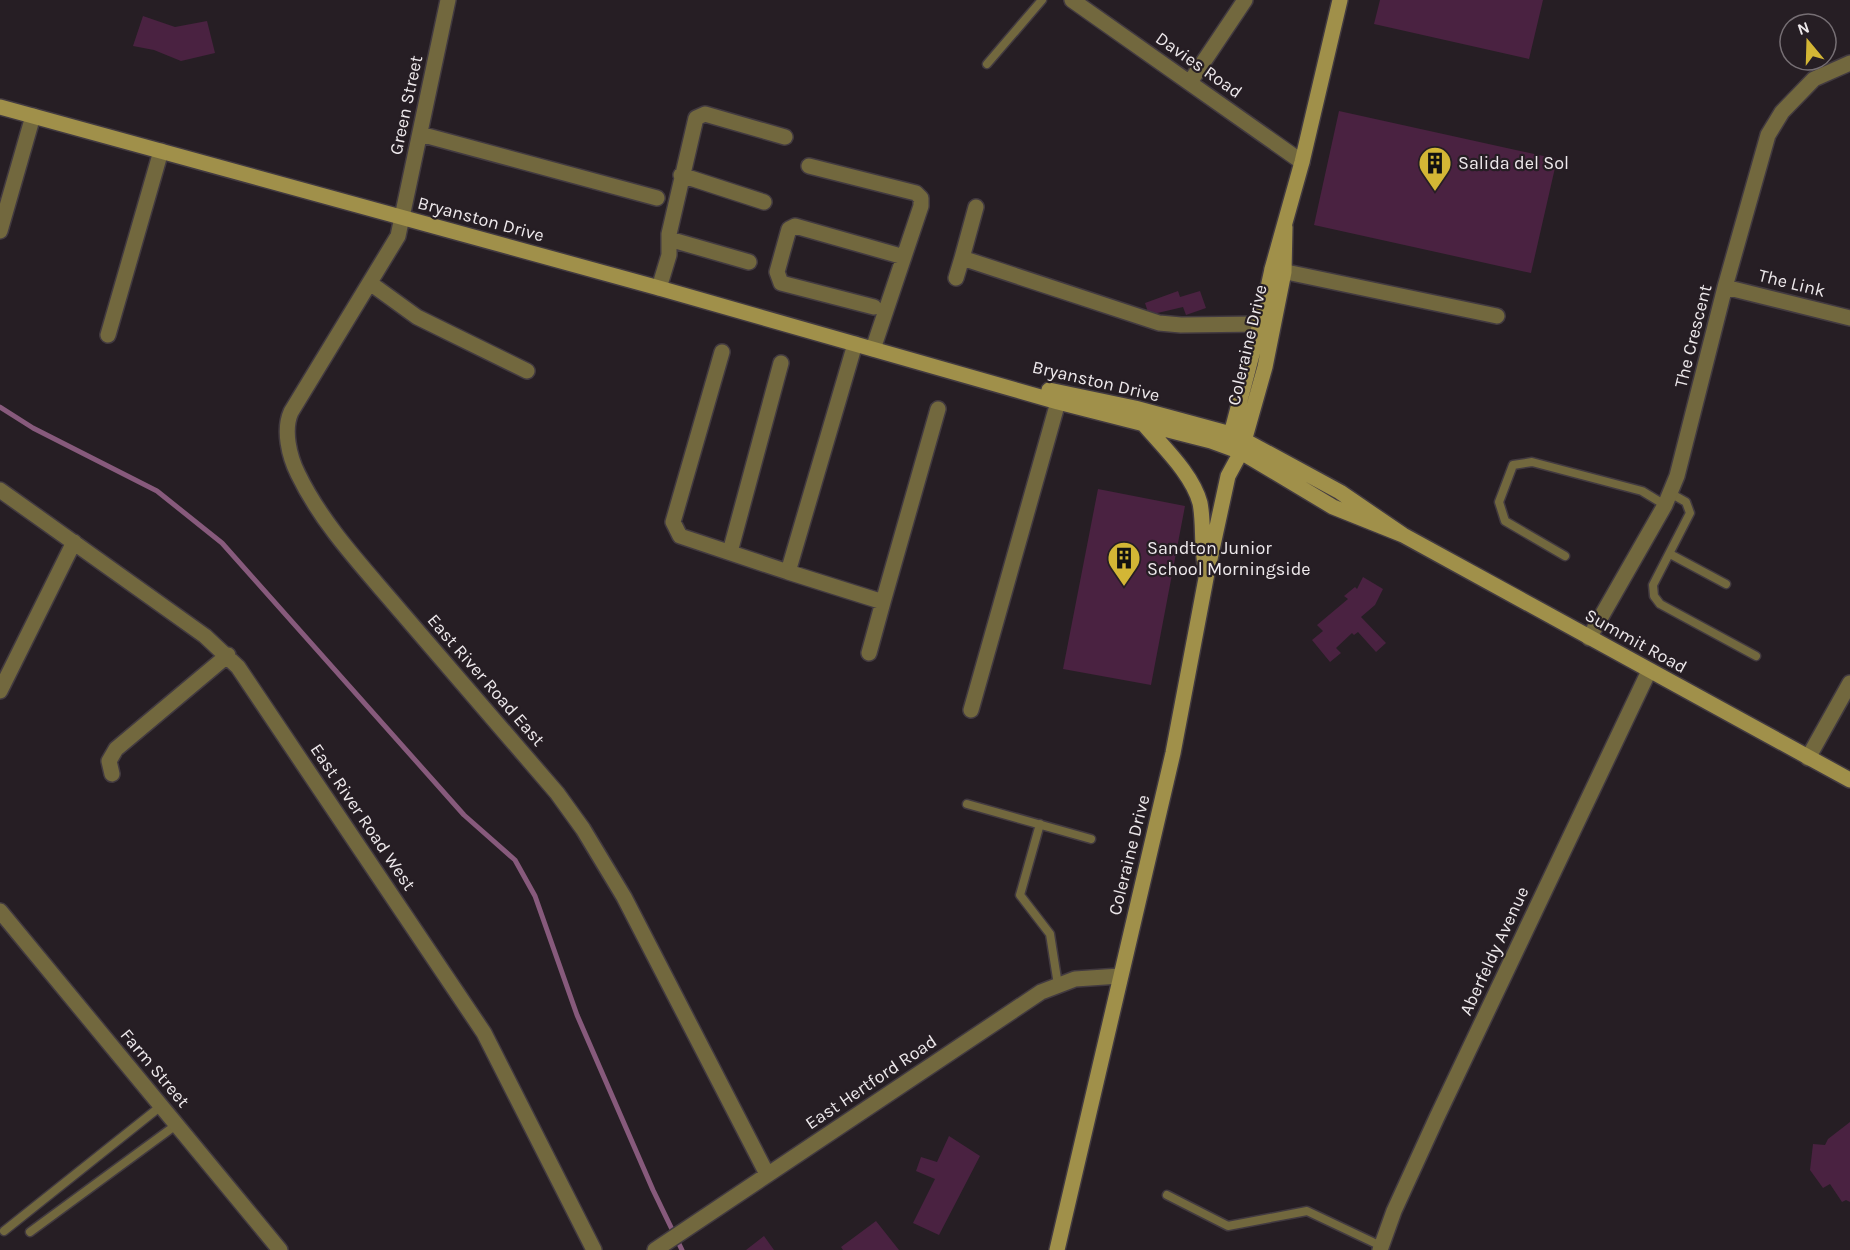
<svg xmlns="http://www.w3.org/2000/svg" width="1850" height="1250" font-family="Karla,sans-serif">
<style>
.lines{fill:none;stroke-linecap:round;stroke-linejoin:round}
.stream{stroke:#875a7c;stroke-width:5}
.building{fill:#4a2241}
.lane-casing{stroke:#423a40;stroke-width:11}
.street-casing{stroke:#423a40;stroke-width:18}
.secondary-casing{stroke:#423a40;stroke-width:18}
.lane{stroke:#72683e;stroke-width:8}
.street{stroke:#72683e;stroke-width:15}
.secondary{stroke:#a0904a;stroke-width:15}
.labels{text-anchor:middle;stroke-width:4.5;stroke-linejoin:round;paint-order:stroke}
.street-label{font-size:18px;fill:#eee9ec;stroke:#261e24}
.poi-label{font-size:18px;fill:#eee9ec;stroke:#261e24;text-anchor:start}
</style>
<rect width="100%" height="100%" fill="#261e24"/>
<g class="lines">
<path class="stream" d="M0,407L33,428L157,491L222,543L464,815L515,860L535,896L577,1015L653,1190L682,1250"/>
</g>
<path class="building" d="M1380,0H1543L1529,59L1374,24Z
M143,16L175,27L207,21L215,53L181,61L154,50L133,46Z
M1339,111L1557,159L1531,273L1314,225Z
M1178,291L1180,297L1200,291L1206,308L1186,315L1183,307L1149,315L1145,303Z
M1098,489L1185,506L1151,685L1063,669Z
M1363,577L1383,589L1375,605L1361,617L1386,643L1376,652L1358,632L1354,635L1352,633L1336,648L1341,653L1330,662L1312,640L1323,631L1317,625L1348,599L1344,596L1355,587L1357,589Z
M1850,1122V1202L1846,1200L1842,1202L1830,1184L1823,1188L1810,1170L1813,1144L1825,1145L1828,1139Z
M949,1136L980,1156L939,1235L913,1223L935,1179L916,1171L921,1157L937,1162Z
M876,1221L899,1250H843L841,1247Z
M764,1236L774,1250H746Z"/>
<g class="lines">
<defs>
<path id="lane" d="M987,64L1042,0
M1670,493L1686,502L1690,513L1653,585L1654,596L1660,604L1756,656
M1670,554L1726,584
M1565,556L1505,521L1499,502L1513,465L1532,462L1642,491L1665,505
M967,804L1091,839
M1040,824L1020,895L1050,934L1058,985
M1167,1195L1228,1226L1307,1211L1381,1246
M4,1231L161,1106
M30,1232L176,1125"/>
<path id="street" d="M448,0L398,236L291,412C283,430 289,456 298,474C323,526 365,569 402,613C454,673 506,733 557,793L583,829L624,897L767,1174
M1072,0L1302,162
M1190,82L1245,0
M420,134L657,198
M809,166L916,193L921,198V206L873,349
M681,175L764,202
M976,207L962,258L1159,323L1181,325L1260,324
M0,231L33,116
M669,239L749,262
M1272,269L1497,316
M956,278L962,258
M370,283L417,317L527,371
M1725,287L1850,318
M659,288L669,255V234L696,118L705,114L785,137
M874,307L781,283L777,272L789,229L795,226L904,257
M108,335L161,151
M855,344L788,572L883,602L938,409
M722,352L673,522L680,536L788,572
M0,490L205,636L238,667L484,1033L594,1250
M730,552L781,363
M1589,638L1665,505L1677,476L1725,287L1768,135L1782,112L1814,79L1850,63
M869,653L883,602
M0,691L74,542
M971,710L1058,402
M1808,758L1850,683
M112,774L109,761L116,749L228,655
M0,911L280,1250
M655,1250L1041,992L1075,979L1120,976
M1380,1250L1394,1211L1437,1117L1649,671"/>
<path id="secondary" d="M0,107L659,288L1058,402L1211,441L1241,452L1333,507L1403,535
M1049,390L1135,408L1231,434L1244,440L1340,492L1403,535L1850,780
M1142,422C1161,445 1192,473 1200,503C1204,523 1201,544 1205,564
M1229,442L1260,324L1272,269L1302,162L1340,0
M1057,1250L1173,753L1207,573L1228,476L1241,452L1265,367L1284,272L1285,227"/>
</defs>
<use href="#lane" class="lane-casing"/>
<use href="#street" class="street-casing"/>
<use href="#secondary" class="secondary-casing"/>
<use href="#lane" class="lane"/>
<use href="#street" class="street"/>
<use href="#secondary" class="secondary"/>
</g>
<defs>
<symbol id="building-pin" viewBox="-11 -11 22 30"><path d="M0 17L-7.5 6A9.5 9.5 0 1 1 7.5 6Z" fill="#d3b635" stroke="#261e24"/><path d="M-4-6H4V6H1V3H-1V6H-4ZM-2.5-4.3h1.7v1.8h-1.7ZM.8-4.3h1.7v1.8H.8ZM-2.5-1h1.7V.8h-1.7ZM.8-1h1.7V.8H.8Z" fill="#111"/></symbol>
</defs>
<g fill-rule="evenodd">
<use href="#building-pin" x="1416" y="144" width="38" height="52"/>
<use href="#building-pin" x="1105" y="539" width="38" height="52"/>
</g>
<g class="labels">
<g class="street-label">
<text transform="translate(1199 65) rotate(35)" y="6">Davies Road</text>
<text transform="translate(406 105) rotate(-78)" y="6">Green Street</text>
<text transform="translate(481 219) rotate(15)" y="6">Bryanston Drive</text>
<text transform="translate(1792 283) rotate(14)" y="6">The Link</text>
<text transform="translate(1693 336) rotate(-76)" y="6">The Crescent</text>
<text transform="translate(1247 345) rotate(-77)" y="6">Coleraine Drive</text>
<text transform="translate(1096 381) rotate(13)" y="6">Bryanston Drive</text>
<text transform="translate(1636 641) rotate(29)" y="6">Summit Road</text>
<text transform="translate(486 680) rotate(49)" y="6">East River Road East</text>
<text transform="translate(363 817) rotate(56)" y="6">East River Road West</text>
<text transform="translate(1129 855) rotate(-76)" y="6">Coleraine Drive</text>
<text transform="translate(1494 951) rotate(-65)" y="6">Aberfeldy Avenue</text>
<text transform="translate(155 1068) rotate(50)" y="6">Farm Street</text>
<text transform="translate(871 1082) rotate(-34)" y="6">East Hertford Road</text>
</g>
<g class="poi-label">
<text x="1458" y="169">Salida del Sol</text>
<text x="1147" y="554">Sandton Junior<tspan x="1147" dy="21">School Morningside</tspan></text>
</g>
</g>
<g transform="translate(1808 42) rotate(341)"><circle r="28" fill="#261e24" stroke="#766f74" stroke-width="1.5"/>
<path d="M0-4.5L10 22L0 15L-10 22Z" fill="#d3b635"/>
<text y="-9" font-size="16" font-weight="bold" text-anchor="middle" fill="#eee9ec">N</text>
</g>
</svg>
